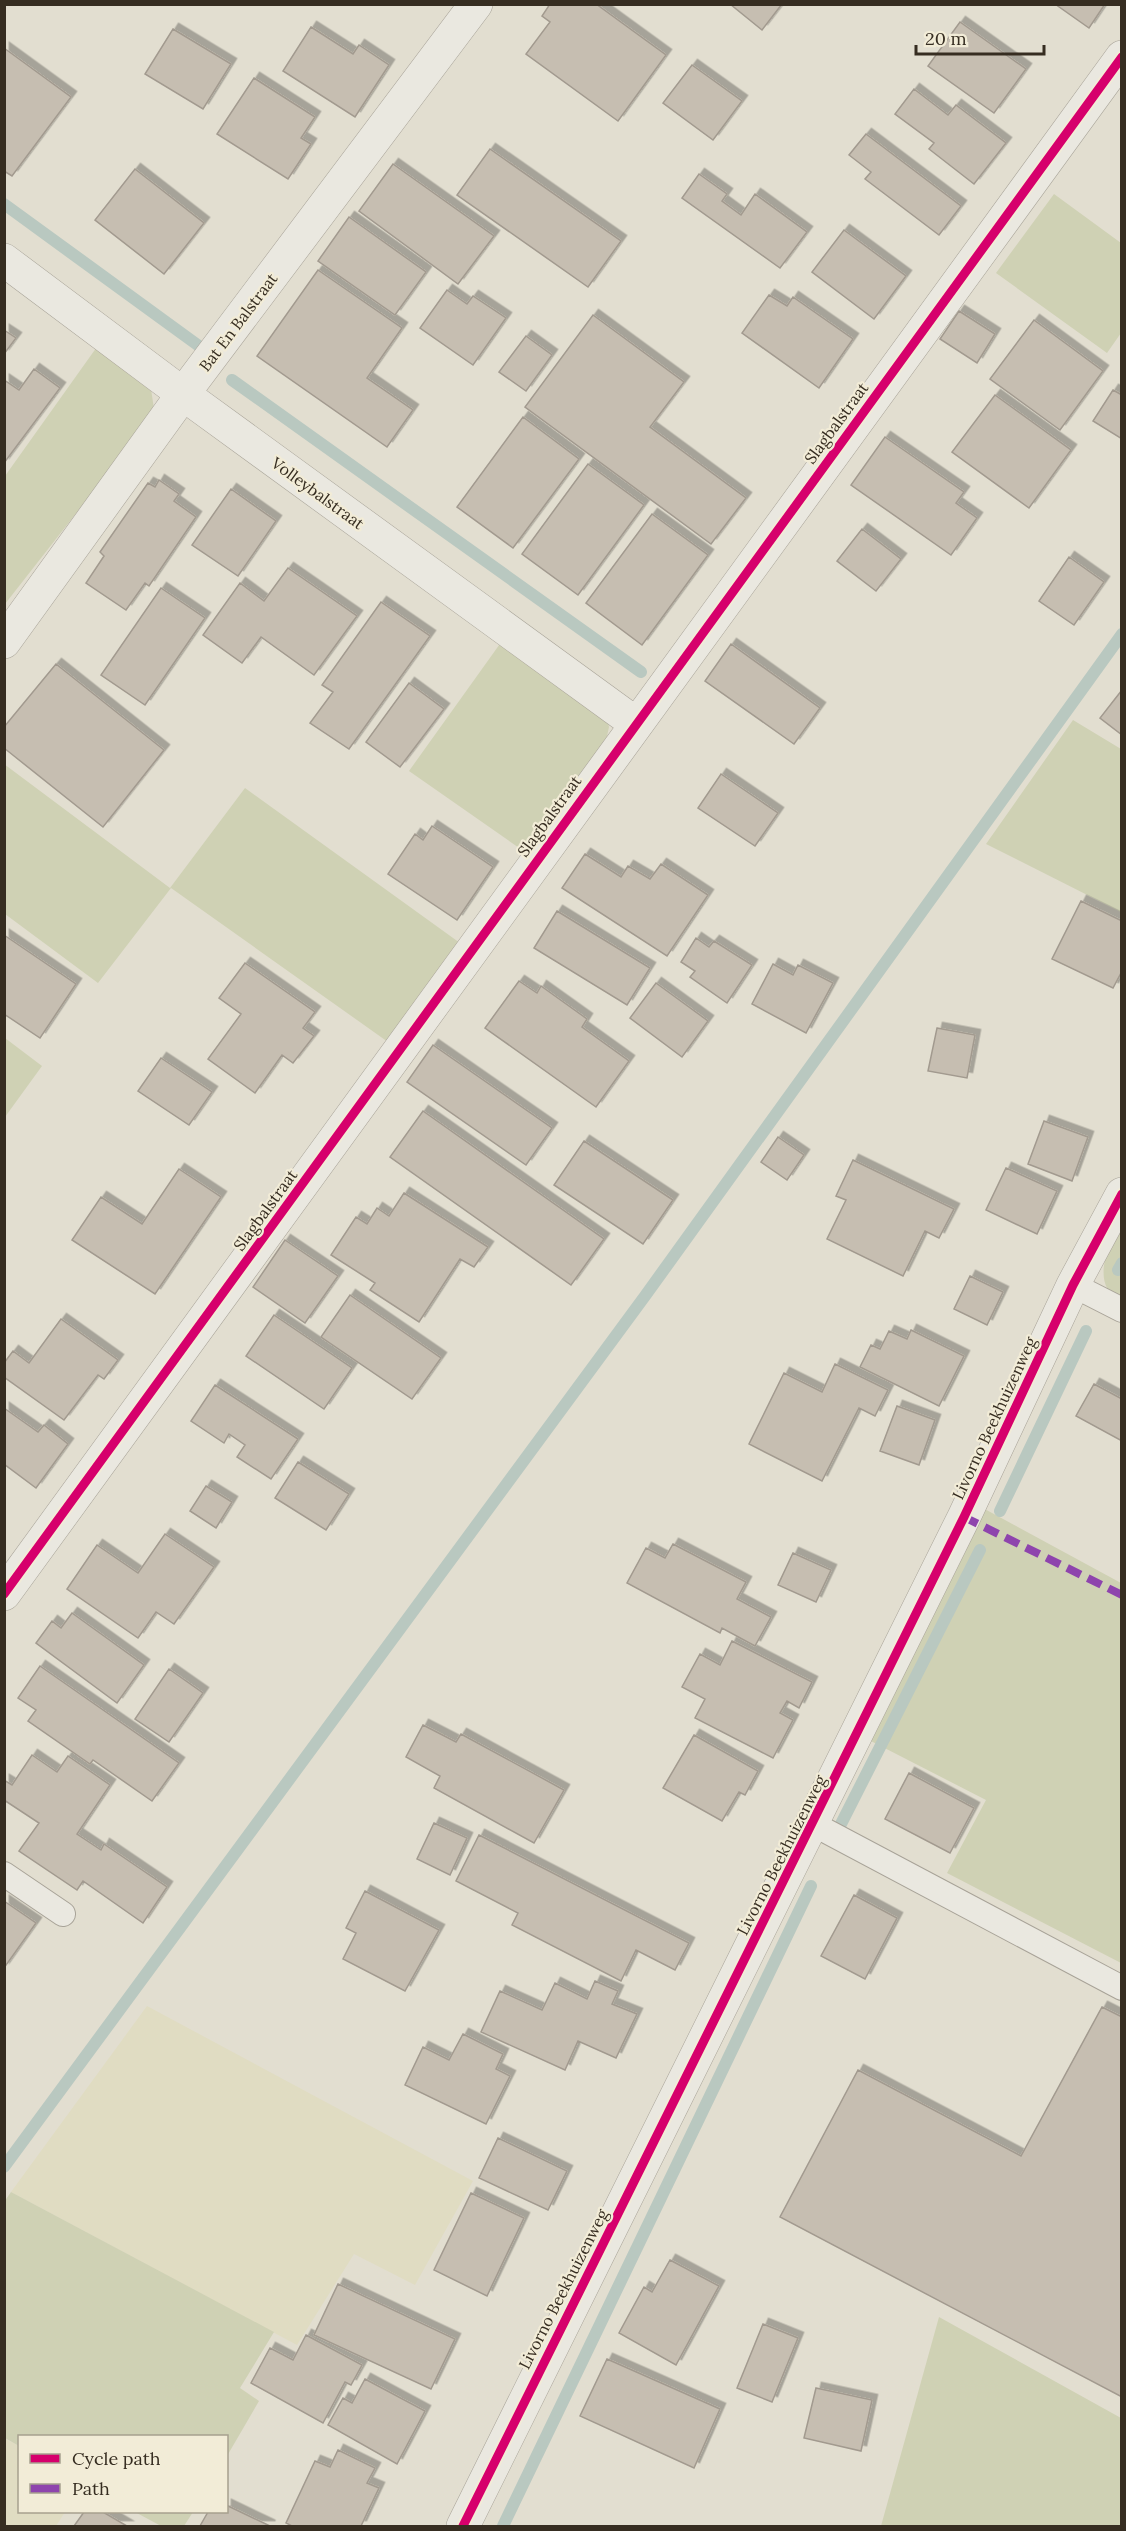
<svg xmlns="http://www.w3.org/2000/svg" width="1126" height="2531" font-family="Lora,serif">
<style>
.farmland{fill:#e0dcc2}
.green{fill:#cfd1b4}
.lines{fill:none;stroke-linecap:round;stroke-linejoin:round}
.stream{stroke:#b9c8c0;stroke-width:12}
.building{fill:#c6beb1;stroke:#a29a8f;stroke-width:1.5;filter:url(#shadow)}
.service-casing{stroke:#a8a398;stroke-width:26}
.minor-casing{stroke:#a8a398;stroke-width:34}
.service{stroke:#eae8e0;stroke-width:24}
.minor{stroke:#eae8e0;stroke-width:33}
.quiet{stroke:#8e44ad;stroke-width:8;stroke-dasharray:15 8;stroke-linecap:butt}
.cycleway-casing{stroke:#f2ecd7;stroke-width:13}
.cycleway{stroke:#d6006c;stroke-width:9}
.labels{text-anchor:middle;stroke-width:4.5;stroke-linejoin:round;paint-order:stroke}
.street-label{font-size:16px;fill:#362d21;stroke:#f2ecd7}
</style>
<defs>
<filter id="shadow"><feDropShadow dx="5.5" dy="-5.5" stdDeviation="0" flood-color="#0004"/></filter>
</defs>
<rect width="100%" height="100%" fill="#e2ded0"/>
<path class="farmland" d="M147,2006L473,2181L415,2285L354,2254L297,2345L11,2192Z
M4,2438L19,2446L20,2512H65L56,2526H5Z"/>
<path class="green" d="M1054,194L1121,243V333L1107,353L996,273Z
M99,344L151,389L154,409L146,424L5,604V476Z
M502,641L606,715L609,727L606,741L525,852L409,771Z
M1073,720L1121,749V912L986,844Z
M4,764L170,888L245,788L460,943L388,1042L171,888L98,983L5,914Z
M5,1038L42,1066L5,1117Z
M1121,1220V1300C1088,1286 1110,1242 1121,1220Z
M981,1507L1121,1583V1963L947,1873L986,1800L867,1739Z
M11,2192L274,2332L240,2388L259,2401L227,2456L226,2436H20L19,2446L5,2438L4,2202Z
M939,2317L1121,2418V2526H881Z
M135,2512H193L184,2526H161Z"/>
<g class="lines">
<path class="stream" d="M4,204L199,346
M232,380L641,672
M1118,1270L1122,1263
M1000,1511L1086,1331
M841,1824L980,1550
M4,2167L645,1296L1122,634
M503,2526L811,1886"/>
</g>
<path class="building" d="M550,4H596L666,55L618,121L526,54L550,22L542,16Z
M730,4H782L762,30Z
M1055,4H1105L1089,28Z
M960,22L1026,69L994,113L928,66Z
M311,27L353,54L359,45L389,65L355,117L283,71Z
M173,29L231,64L203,109L145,74Z
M4,48L71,97L12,176L4,171Z
M692,65L742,101L713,140L663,103Z
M254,78L315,117L301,138L311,144L288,179L217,134Z
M914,89L948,115L956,105L1006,143L974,184L929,149L934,143L895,114Z
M866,134L961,206L939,235L865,179L871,172L849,155Z
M490,149L621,241L588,287L457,195Z
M393,164L494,236L458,284L359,211Z
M135,169L204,223L164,274L95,220Z
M699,174L727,194L722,201L741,215L755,194L807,232L780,268L682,198Z
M349,217L426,272L395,315L318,261Z
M844,230L906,276L874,319L812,272Z
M318,270L402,328L367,378L413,410L387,447L257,356Z
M447,290L467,304L473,296L506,318L473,365L420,328Z
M769,295L787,306L793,297L853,339L819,388L742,333Z
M959,311L995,334L977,363L940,339Z
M593,315L684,382L650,427L746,498L711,544L525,407Z
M1034,320L1103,371L1060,430L990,379Z
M4,330L16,338L4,354Z
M526,336L552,355L526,391L499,372Z
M34,369L60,388L4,463V380L19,390Z
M1113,390L1122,395V439L1093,421Z
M995,395L1071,450L1029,508L952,452Z
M523,417L579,459L513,548L457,507Z
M885,437L964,492L956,503L977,518L951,555L851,485Z
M588,464L644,505L578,595L522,554Z
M159,480L179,494L174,501L196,517L149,586L145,583L126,610L86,583L104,556L100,552L148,483L155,487Z
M231,489L276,521L238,576L192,545Z
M652,514L708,555L642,645L586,603Z
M862,529L901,559L876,591L837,561Z
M1069,557L1104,582L1074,625L1039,601Z
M288,568L357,616L314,675L261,637L242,663L203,635L240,583L264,601Z
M161,588L205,618L145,705L101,675Z
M381,602L430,636L349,749L310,723L333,692L322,685Z
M731,644L820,708L794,744L705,681Z
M56,664L164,750L103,827L4,748V727Z
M409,683L444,709L400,767L366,742Z
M1122,690V735L1100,718Z
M721,774L778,813L755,846L698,808Z
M432,826L493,867L457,920L388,874L415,834L423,840Z
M585,854L621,877L628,866L650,879L661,864L708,895L667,956L562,888Z
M1081,901L1122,921V971L1113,988L1052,959Z
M557,911L650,968L627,1005L534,948Z
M4,935L76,984L40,1038L4,1014Z
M696,938L709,947L714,941L752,965L727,1003L690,977L695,971L681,962Z
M245,963L315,1012L303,1028L314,1036L293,1063L282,1055L255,1093L208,1059L241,1014L219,998Z
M773,964L793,975L798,965L833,983L806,1033L752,1004Z
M519,981L537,993L541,986L587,1019L582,1027L629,1061L596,1107L485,1028Z
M656,983L708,1021L682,1057L630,1018Z
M937,1028L975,1035L967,1078L928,1071Z
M433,1045L552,1128L526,1165L407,1082Z
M161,1058L212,1092L189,1125L138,1091Z
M423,1111L604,1239L571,1285L390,1157Z
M1044,1121L1088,1137L1072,1181L1028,1164Z
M778,1137L804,1155L787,1180L761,1162Z
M584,1141L673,1200L643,1244L554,1185Z
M853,1160L954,1209L939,1238L925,1231L903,1276L827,1239L846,1200L836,1196Z
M1006,1168L1057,1191L1037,1234L986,1210Z
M179,1169L221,1197L155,1294L72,1240L101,1197L142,1224Z
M404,1193L488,1247L474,1267L460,1259L419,1322L370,1290L375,1283L331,1255L356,1217L367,1224L377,1208L389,1216Z
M285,1240L338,1276L305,1323L253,1287Z
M970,1276L1003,1292L987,1325L954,1309Z
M350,1295L441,1358L412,1399L321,1337Z
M274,1315L352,1368L324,1409L246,1356Z
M61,1319L118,1360L104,1379L98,1375L64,1420L4,1377V1363L13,1351L29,1363Z
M911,1330L964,1356L939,1406L860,1367L871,1345L880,1349L889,1331L907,1339Z
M835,1364L888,1390L875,1416L859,1408L822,1481L749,1444L784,1373L822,1392Z
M1094,1384L1122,1399V1441L1076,1416Z
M215,1385L298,1439L271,1479L237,1457L245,1445L229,1434L224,1443L191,1421Z
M897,1406L935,1420L919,1465L880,1451Z
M4,1408L38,1432L44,1425L68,1444L36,1488L4,1464Z
M298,1462L349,1494L326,1530L275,1498Z
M206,1486L232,1502L216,1528L190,1511Z
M165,1534L214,1567L174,1624L156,1612L138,1638L67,1589L97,1545L138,1573Z
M673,1544L746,1582L737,1599L771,1617L755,1646L722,1628L720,1633L627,1583L646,1548L665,1558Z
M793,1553L831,1570L816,1602L778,1585Z
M72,1613L144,1665L117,1703L36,1643L52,1621L61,1628Z
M732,1641L812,1682L799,1708L787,1701L780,1713L793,1720L773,1758L695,1718L705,1699L682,1687L700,1654L720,1665Z
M40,1666L179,1763L152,1801L93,1760L90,1764L28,1721L36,1710L18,1698Z
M169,1669L203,1693L169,1742L135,1719Z
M423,1725L456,1742L461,1734L564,1790L534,1843L434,1788L440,1776L406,1757Z
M694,1735L758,1771L745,1795L739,1792L722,1821L663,1788Z
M32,1755L57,1772L68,1756L110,1785L77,1834L101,1850L104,1844L167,1887L143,1923L83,1881L77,1890L19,1851L39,1823L4,1800V1780L12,1785Z
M909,1773L974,1808L950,1853L885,1819Z
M434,1823L467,1838L450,1875L417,1859Z
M479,1835L689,1943L675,1970L636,1950L621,1981L512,1925L518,1913L456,1881Z
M365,1891L439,1930L405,1991L343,1959L356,1933L346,1928Z
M854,1895L897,1918L865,1979L821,1956Z
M4,1901L36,1923L4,1968Z
M595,1981L618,1991L612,2004L637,2014L616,2058L578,2041L565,2070L481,2032L500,1991L542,2010L555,1983L587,1999Z
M1102,2007L1122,2017V2397L780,2217L858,2070L1021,2156Z
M463,2034L503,2054L496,2069L510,2076L486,2124L405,2085L423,2047L449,2060Z
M498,2138L567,2171L548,2210L479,2178Z
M471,2193L524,2218L487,2296L434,2270Z
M670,2260L719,2286L676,2365L619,2333L644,2287L652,2292Z
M338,2284L455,2339L431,2389L314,2335Z
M763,2324L798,2338L772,2402L737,2388Z
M306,2335L362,2365L351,2385L345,2382L323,2423L251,2383L270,2348L293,2360Z
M607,2359L720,2409L694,2468L580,2416Z
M365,2379L425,2411L397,2464L328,2425L343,2398L352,2403Z
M816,2388L872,2400L861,2451L804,2438Z
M338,2450L375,2468L367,2483L379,2488L361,2526H292L286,2523L315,2461L330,2467Z
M226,2505L270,2526H200L208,2512H226Z
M84,2512H103L127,2526H74Z"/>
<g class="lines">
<defs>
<path id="service" d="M1073,1285L1122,1310
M813,1824L1122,1988
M4,1874L63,1914"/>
<path id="minor" d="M4,260L183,394L635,723
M4,642L183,394L476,4
M4,1594L1122,57
M463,2526L964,1517L1073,1285L1122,1194"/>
</defs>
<use href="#service" class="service-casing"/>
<use href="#minor" class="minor-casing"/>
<use href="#service" class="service"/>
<use href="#minor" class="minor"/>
<path class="quiet" d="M964,1517L1122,1595"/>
<defs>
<path id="cycleway" d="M4,1594L1122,57
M463,2526L964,1517L1073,1285L1122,1194"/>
</defs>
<use href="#cycleway" class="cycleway-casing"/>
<use href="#cycleway" class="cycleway"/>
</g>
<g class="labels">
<g class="street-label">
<text transform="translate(238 322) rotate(-53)" y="6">Bat En Balstraat</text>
<text transform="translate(836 423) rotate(-54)" y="6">Slagbalstraat</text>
<text transform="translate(318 493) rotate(36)" y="6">Volleybalstraat</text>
<text transform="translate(549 816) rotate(-54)" y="6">Slagbalstraat</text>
<text transform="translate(265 1210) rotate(-54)" y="6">Slagbalstraat</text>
<text transform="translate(994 1418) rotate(-65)" y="6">Livorno Beekhuizenweg</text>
<text transform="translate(781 1855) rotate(-63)" y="6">Livorno Beekhuizenweg</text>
<text transform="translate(563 2289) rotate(-63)" y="6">Livorno Beekhuizenweg</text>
</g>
</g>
<rect width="1126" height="2531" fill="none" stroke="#362d21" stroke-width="12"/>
<rect x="18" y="2435" width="210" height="78" fill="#f2ecd7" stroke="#a7a08e" stroke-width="1.5"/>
<rect x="30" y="2454" width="30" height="9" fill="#d6006c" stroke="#a7a08e" stroke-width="1.5"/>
<text x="72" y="2465" font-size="18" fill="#362d21">Cycle path</text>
<rect x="30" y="2484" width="30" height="9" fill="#8e44ad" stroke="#a7a08e" stroke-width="1.5"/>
<text x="72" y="2495" font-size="18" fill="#362d21">Path</text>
<path d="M916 45v9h128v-9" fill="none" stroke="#362d21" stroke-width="3"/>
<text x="925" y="45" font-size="18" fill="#362d21" stroke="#f2ecd7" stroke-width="4.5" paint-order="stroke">20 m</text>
</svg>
